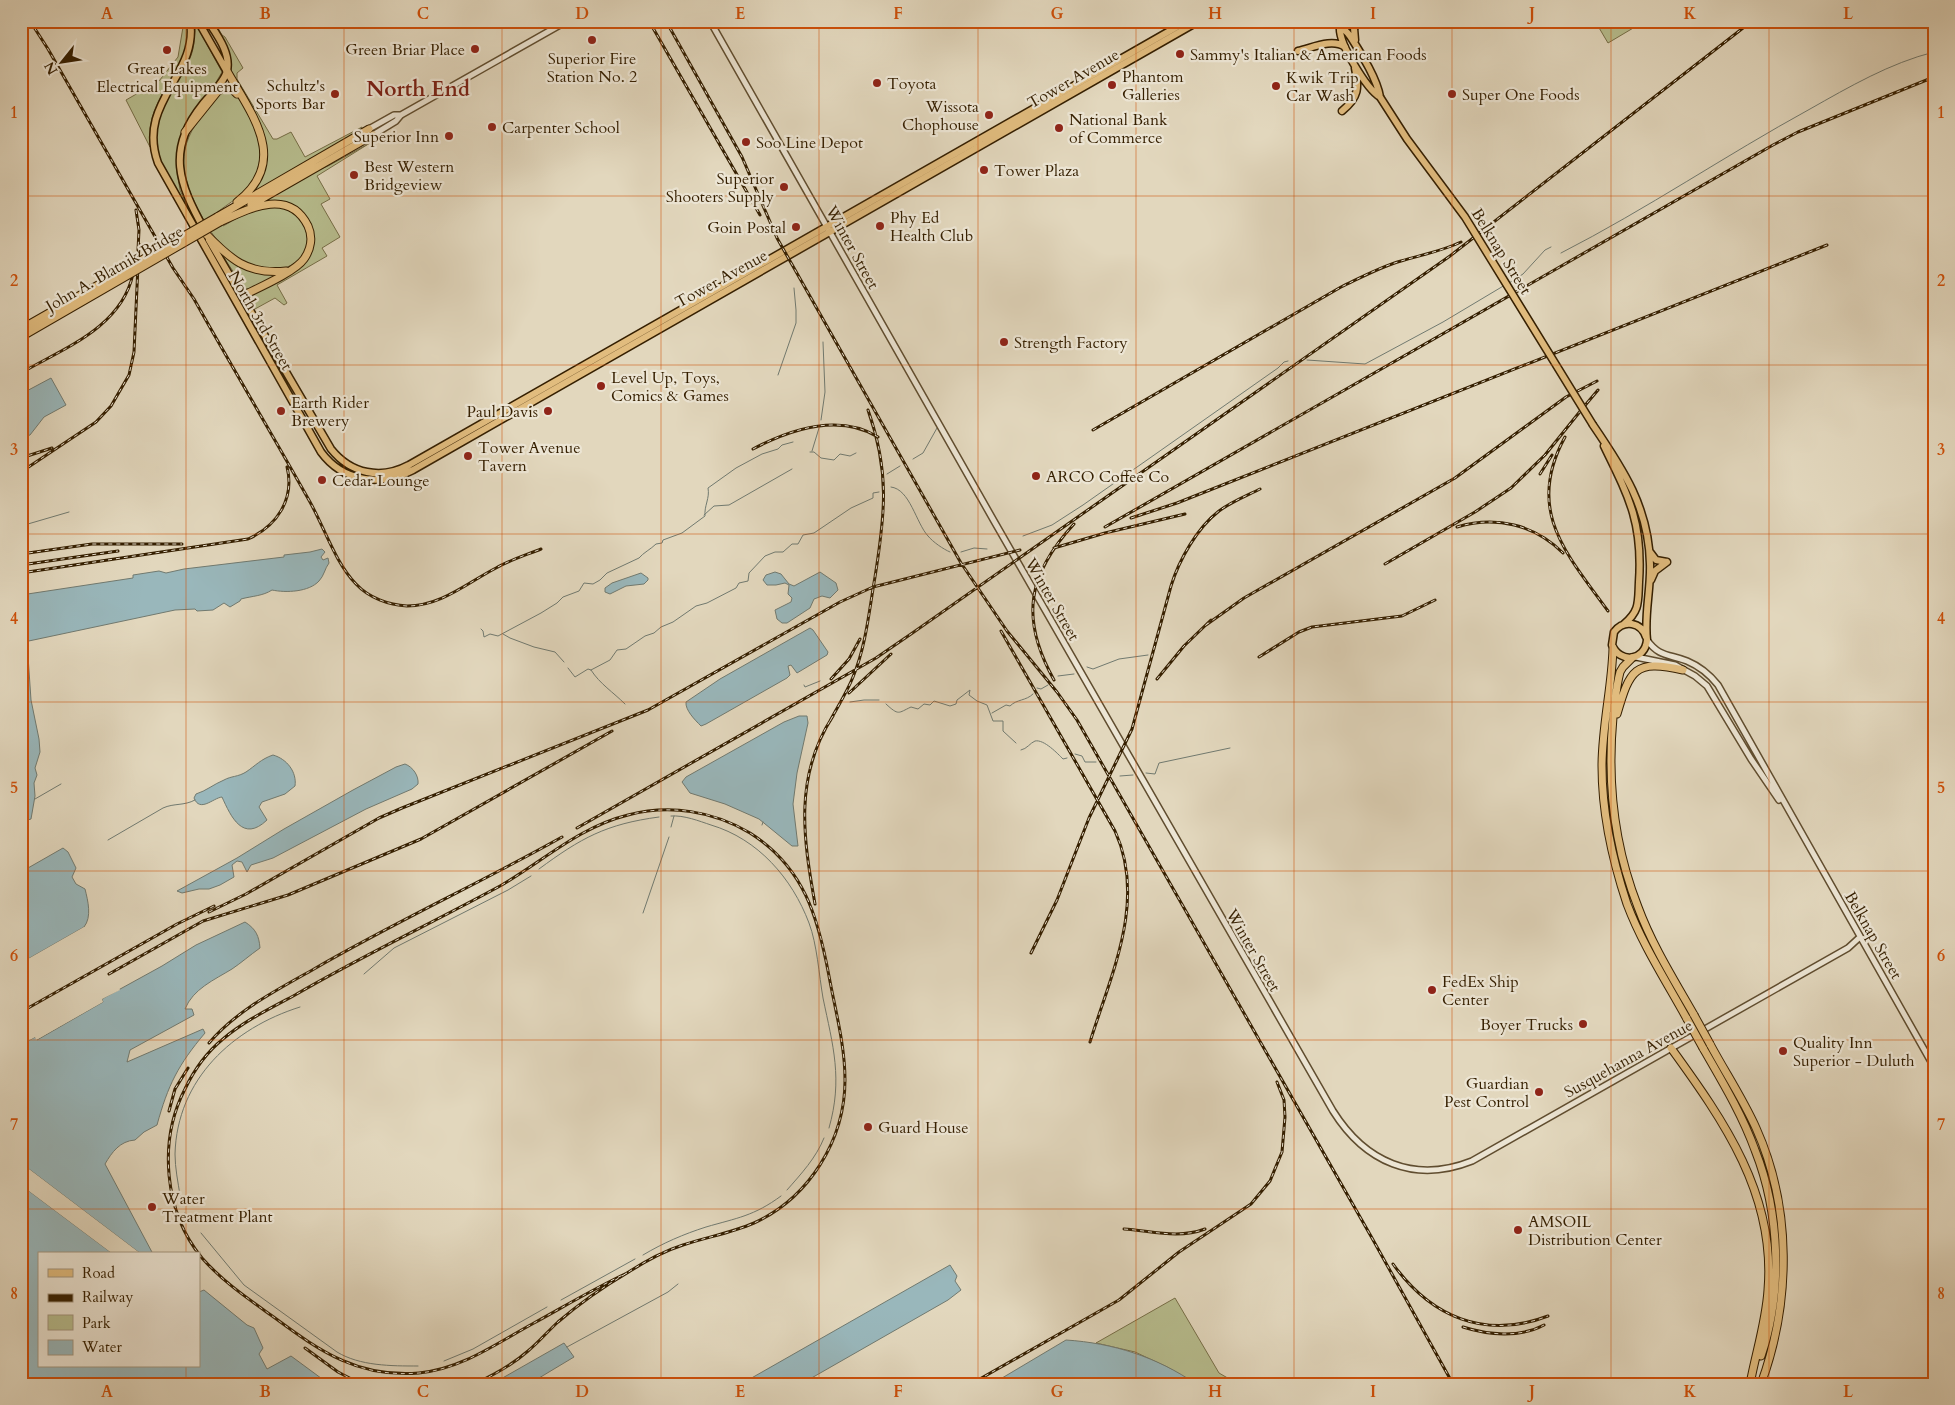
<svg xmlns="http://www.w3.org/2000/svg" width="1955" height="1405" font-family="Cardo,serif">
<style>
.green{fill:#b7bd8e;stroke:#766e47}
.water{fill:#99b7bb;stroke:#717a70}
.pier{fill:#e2d7bd}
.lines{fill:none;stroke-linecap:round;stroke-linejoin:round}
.stream{stroke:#717a70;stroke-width:1}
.tertiary-casing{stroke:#604d2f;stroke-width:8}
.primary-casing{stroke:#351f00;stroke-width:9}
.trunk-casing{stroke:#351f00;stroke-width:9}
.motorway-casing{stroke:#351f00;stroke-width:9}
.tertiary{stroke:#ece5d4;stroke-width:5}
.primary{stroke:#e1bc7e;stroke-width:6}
.trunk{stroke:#e1bc7e;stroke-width:6}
.motorway{stroke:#e1bc7e;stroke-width:7}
.rail-casing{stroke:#351f00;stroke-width:3}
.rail{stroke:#ece5d4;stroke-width:1;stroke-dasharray:4;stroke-linecap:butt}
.trunk-bridge-casing{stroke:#351f00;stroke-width:9;stroke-linecap:butt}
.motorway-bridge-casing{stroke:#351f00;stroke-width:9;stroke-linecap:butt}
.trunk-bridge{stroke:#e1bc7e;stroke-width:6}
.motorway-bridge{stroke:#e1bc7e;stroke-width:7}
.grid{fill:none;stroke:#cd500a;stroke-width:1;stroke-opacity:0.55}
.poi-dot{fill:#8f2418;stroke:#ece5d4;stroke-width:2}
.labels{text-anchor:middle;stroke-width:4.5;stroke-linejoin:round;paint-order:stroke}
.poi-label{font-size:16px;fill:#351f00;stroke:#ece5d4;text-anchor:start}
.street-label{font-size:16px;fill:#351f00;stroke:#ece5d4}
.district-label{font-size:21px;font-weight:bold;fill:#7a1f14;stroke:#ece5d4}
.neatline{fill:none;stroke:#cd500a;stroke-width:2}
.grid-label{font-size:16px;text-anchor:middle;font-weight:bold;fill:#cd500a}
</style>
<rect width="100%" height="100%" fill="#e2d7bd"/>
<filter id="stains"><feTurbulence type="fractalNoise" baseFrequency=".004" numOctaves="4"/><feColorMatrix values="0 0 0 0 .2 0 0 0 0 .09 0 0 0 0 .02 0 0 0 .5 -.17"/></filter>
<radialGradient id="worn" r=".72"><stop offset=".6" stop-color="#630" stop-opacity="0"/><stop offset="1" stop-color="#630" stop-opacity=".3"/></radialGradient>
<path class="green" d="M184,21H188C193,56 165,81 154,112C150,124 149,135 150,147L126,100L159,81L178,57Z
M212,21H214L222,35L225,37L243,68L237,73V79L273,139H277L291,132L305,157L362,127L361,131L244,200L267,156L264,137L228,72L229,61Z
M1595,21H1645L1608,43Z
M196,24L222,72L215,84L188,119L178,147L177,172L180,190L192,217C180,196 163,173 157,149C149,115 177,86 190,58C195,47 194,35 196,24Z
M227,89C250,101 269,153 256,178C249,192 227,204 215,214L223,226C235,220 250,209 264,207C278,205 297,210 303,224C307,232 309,241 306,249C300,264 287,269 273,269C267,268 259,269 254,267C231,260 216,241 205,222C184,185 172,154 201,117C209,107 215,95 227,89Z
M370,143L317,176L330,199L321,204L340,237L322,248L327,256L277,285L287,303L284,305L275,298L255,309L250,299V295L304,261L310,224L305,215L278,201L259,202L308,174L328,166Z
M220,252L229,259L280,274L252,288L245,289Z
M1175,1298L1219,1373L1238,1384H1196L1167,1367L1135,1352L1096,1343Z"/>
<path class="water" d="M51,378L66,405L44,417L30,435L21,438V394Z
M322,549L325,552L321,557L323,560L328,558L329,563C325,568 324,576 319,581C309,592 286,593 272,590C263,596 252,596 241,599L240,601L230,607L224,603L213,610L197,611L195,609L175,610L24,642L28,656L31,700L39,739L40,752L35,768L37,775L34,783L35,796L31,819L21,822V595L133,578V575L159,571L166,573L184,569L284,557V555L310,552Z
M775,572L781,574L789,584L794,586L820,572L836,583L838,590L830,598L822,596L814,599L810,608L787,623H782L777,619L775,610L791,602L792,598L788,594L789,585L785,583L776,585H767L763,580L766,575Z
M641,573L648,578V580L644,584L626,586L610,594L605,592V588L612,583Z
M810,628L813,630L828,652L827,655L797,673L791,665L788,666L790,675L787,678L706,724L701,726C695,720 685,710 686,702L720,679Z
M799,716H807L808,723L797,773L793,804L798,846H792L759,819L725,804L690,793L682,782L686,777L784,722Z
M273,755C287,759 297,772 295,786L285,794L262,802L259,807L267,820C243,843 231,817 222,797C213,798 200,813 194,798L196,794C206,791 214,784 224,780C231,776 238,777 246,772C255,766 261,759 273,755Z
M405,764C413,767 419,776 418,784L412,789L366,809L273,858L251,865L247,872L242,862L237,861L232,865L234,877L220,885L209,889H199L182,893L177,891L237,858L284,829L353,790L396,767Z
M63,848L68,852L76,868L72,877L76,884L85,889C88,901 92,917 84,927L21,963V872Z
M245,922C256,929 259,936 260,948C250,955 241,963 232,969C214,980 193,989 185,1009H192L194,1015L130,1050L127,1062L203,1029L205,1033C178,1065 168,1085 157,1125L144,1132L135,1140C120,1141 112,1152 105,1164L153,1254H141L21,1163V1045L35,1037L37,1040L103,1002L102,999L162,966L196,945Z
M21,1185L113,1254H39V1366H199V1292L204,1290L247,1325L254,1328L263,1348L259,1354L267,1369L291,1356L329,1384H21Z
M950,1265L957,1276L955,1281L961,1290L948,1300L808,1380L802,1384H741Z
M1066,1340C1113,1343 1157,1357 1196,1384H992Z
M564,1343L574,1357L529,1384H492Z"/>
<path class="pier" d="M84,927L85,929L21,966V963Z
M119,988L120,990L102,999L103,1002L36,1040L35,1037L21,1045V1042L34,1035L37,1037L100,1001V997Z
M21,1163L141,1254H137L21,1166Z
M21,1182L114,1252L115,1254H113L21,1185Z"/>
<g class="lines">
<path class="stream" d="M1561,253C1647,209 1726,155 1810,109C1849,87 1890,63 1934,52
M1509,283L1523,274L1545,250L1551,247
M1307,360L1365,364L1443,322L1505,285
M778,375L796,323V310L794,288
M821,420L825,392L823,342
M812,451L819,428
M810,452H814L821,458L834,460L840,454L850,456L856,453
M913,459L923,453L937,428
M887,474L900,466
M891,487C910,489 916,523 928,536C933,542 943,549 950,552
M704,515L714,506L729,505L792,469
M21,526L69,512
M1023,536L1052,525L1083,505L1278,368L1284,362L1288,361
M961,552L974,548L987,549
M481,629L483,631L484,637L490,634L498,636L541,613L557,603L563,597L579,591L584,583L593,584L600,580L607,573L639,558C643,553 651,549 656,544L662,543L663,540L682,533L705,516C704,506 710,498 708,488L736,468L762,454L778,449L782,445L793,442
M503,634L510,638L534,647L555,652L564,662
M1087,667L1093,669L1119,659L1148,655
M568,668L575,677L588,669L591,670C600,684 613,692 625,704
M591,670L610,660L617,650L626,649L645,636L654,633L661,627L673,622L696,606L707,603L736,588L739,583L748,581L749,573L765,556L775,552H783L792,544H798L803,535L814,533L851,508L873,498V493L879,492
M1058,676L1074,674
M804,685L805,687L820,681
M1037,688L1041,689L1048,685
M850,702L864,700H879
M886,704C899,716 898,713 911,707L918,709L924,704L930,705L934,701L950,706L956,704L957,700L970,690L969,695L977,701L987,705L993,721H1003V731L1016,743
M992,713L1006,705L1010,706C1017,699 1026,701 1033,694
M1021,750C1027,749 1030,743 1035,741C1044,739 1058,754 1063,759L1067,758
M1075,754L1082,756L1085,762H1096
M1146,773L1155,774L1159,763L1230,748
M1120,776L1133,775
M35,799L61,784
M671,816C684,815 699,821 711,825C758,839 792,878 809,923C817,944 819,975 823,998C833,1046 843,1079 829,1128
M762,825L763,822
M671,827L674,816
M108,840L163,808C174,803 184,806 195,800
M539,869C581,838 606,824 659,817
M643,913L669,837
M364,974L394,948L508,890L531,876
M787,1190C801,1174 816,1158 824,1138
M180,1195C178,1182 175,1168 175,1154C177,1079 233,1028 300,1007
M185,1213L187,1217
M201,1233L244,1285L337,1352C360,1366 391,1366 418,1366
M643,1255C663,1243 684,1234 706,1227C737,1218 754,1216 781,1196
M561,1300L635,1259
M567,1347L668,1292L678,1284
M444,1361L473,1349L547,1307"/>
<defs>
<path id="tertiary" d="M710,21L994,521L1333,1111C1365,1162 1414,1184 1472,1161L1848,948L1860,937
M369,129L394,115H401
M373,135L396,121L401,115L567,21
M1647,640C1659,657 1669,654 1687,661C1699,666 1710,675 1718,685L1934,1067
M1636,657L1675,665L1695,676L1707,686L1751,759L1779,800"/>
<path id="primary" d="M190,21C199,75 136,102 158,163L321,452C343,482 381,487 413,470L1199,21
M209,240L331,449C351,474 381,480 409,465L1187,21"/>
<path id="trunk" d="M198,21L226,70
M1337,21C1340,27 1346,30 1350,36C1360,52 1377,78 1380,97
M1340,27C1338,43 1367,89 1380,97
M1355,40L1354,28L1360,21
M1298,51C1312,48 1332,38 1345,47
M1342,111C1359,97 1359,88 1355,68
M204,229C179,184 166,150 202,105C210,95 224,83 227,71C231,53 217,35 208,21
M1593,425C1623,469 1649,508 1650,564C1651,589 1644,615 1647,640C1645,661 1620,664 1612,645L1614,632C1624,619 1641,622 1646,637
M1604,446C1629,497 1643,523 1639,582C1638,602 1640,611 1624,624
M1650,552L1656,560L1667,562
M1651,580L1655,571L1667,562"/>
<path id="motorway" d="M227,71C252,115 290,161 237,202
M185,132L218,91L224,88L230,87L237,94
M251,205L373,135
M217,217L369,129
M220,222C248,209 289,187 308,226C313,237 311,249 304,259C295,272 258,288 242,296
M205,233C230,259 247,275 286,271
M1613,648C1612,687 1602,726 1602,766C1602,812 1612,859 1627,904C1642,944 1666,981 1687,1019
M1632,658L1623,667L1620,672C1616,687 1615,702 1613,717C1607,782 1614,846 1638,907C1652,945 1674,980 1694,1015
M1617,714C1630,670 1634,659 1683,670
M1710,1044C1725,1072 1743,1099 1756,1128C1792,1208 1791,1302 1761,1384
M1671,1048C1724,1121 1776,1195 1768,1290C1766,1322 1756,1352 1750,1384
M1703,1048C1722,1081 1742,1114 1755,1150C1780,1213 1783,1292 1761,1356"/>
</defs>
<use href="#tertiary" class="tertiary-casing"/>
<use href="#primary" class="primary-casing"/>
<use href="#trunk" class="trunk-casing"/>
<use href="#motorway" class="motorway-casing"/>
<use href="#tertiary" class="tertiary"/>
<use href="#primary" class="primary"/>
<use href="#trunk" class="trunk"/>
<use href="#motorway" class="motorway"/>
<defs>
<path id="rail" d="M30,21L48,49L173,268L194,299C232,367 272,434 310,502C325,529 335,562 356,584C369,598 389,605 407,606C441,606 467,583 496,568C510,560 526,555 541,549
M649,21L760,215
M666,21L742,157L777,238L961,563L1007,631L1057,692L1077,720L1372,1238L1453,1384
M136,210L139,230L138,250
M21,373C64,348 121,328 133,274
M1582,409L1598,390
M1093,430L1341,287C1360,278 1380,267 1401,261C1421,255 1442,251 1461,242
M1565,437C1525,510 1566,553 1608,611
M753,449C791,429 839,413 878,437
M21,458L52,448
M21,472L96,422L111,406L129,375L134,352L139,244
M1540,474L1552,455
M1131,518L1177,503L1827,245
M1105,527L1773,145L1798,132L1934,77
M1457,527C1496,515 1535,525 1563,553
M1054,548L1105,533L1185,514
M21,554L92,544H182
M1385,564L1475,512L1511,488L1545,455L1586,404
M21,565L118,551
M21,573L248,539C277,526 295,499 287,467
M1206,625L1244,598L1455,478L1566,397L1597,381
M1001,631L1115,831C1147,901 1111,974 1090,1042
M1259,657L1299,632L1312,627L1402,616L1435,600
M831,679L849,659L860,639
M1157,679L1184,646L1211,620
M1054,680C1020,619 1027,575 1074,524
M849,693L891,654
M830,721C838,706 847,692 853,677C866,646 869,611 875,577C885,514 890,472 868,410
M577,828L876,658L911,634L1450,256L1752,21
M815,904C803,837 794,776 833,716
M209,912L246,894L379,818L402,808L648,710L840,602L873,587L1020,550
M1031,953L1057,900L1089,818L1132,729L1171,586C1179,560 1197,528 1219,511C1231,502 1246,496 1260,489
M109,974L203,921L288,895L421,839L612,731
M21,1012L177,924L214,906
M209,1043C237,1010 277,990 314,969C395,922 480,883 562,837
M169,1111L175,1089L188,1068
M1124,1229C1152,1231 1179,1239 1205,1229
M1393,1264C1431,1317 1485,1340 1548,1316
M1463,1327C1488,1335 1520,1338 1544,1325
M305,1348L338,1372L361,1384
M474,1384C494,1375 512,1365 528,1351C539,1342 548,1331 558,1322C579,1304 603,1287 627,1273C644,1262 664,1251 683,1245C707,1237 731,1233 754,1223C809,1198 845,1140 845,1080C845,1045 835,1009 829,976C818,917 804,867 750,833C713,811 670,804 628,815C579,827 542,862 500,886C432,923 362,956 295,995C271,1008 244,1021 223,1039C207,1052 194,1070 185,1089C158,1141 164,1212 202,1258C223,1282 250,1300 275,1318C321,1352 359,1378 419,1373C462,1369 497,1343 534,1323C565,1306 595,1288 627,1273
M971,1384L1119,1300L1179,1252L1251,1204L1270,1181L1282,1152L1285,1117L1284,1100L1277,1082"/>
</defs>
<use href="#rail" class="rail-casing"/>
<use href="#rail" class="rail"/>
<defs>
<path id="trunk-bridge" d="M1380,97L1407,139L1465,217L1593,425"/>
<path id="motorway-bridge" d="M21,329L217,217
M21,337L220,222
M1694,1015L1710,1044
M1687,1019L1703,1048"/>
</defs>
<use href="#trunk-bridge" class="trunk-bridge-casing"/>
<use href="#motorway-bridge" class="motorway-bridge-casing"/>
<use href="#trunk-bridge" class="trunk-bridge"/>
<use href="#motorway-bridge" class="motorway-bridge"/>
</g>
<path class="grid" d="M186,21V1254M344,21V1384M502,21V1384M661,21V1384M819,21V1384M978,21V1384M1136,21V1384M1294,21V1384M1452,21V1384M1611,21V1384M1769,21V1384M21,196H1934M21,365H1934M21,534H1934M21,702H1934M21,871H1934M21,1040H1934M21,1209H1934M186,1366V1384"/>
<g class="poi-dot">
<circle cx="592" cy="40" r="5"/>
<circle cx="475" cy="49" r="5"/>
<circle cx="167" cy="50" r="5"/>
<circle cx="1180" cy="54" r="5"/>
<circle cx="877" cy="83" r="5"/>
<circle cx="1112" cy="85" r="5"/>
<circle cx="1276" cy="86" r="5"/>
<circle cx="335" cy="94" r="5"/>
<circle cx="1452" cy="94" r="5"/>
<circle cx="989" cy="115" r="5"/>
<circle cx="492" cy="127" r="5"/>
<circle cx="1059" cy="128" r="5"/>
<circle cx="449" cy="136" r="5"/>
<circle cx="746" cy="142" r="5"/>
<circle cx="984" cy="170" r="5"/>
<circle cx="354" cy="175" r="5"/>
<circle cx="784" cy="187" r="5"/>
<circle cx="880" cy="226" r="5"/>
<circle cx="796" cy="227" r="5"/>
<circle cx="1004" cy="342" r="5"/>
<circle cx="601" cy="386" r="5"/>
<circle cx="281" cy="411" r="5"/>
<circle cx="548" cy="411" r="5"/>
<circle cx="468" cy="456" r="5"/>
<circle cx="1036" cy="476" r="5"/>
<circle cx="322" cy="480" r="5"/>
<circle cx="1432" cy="990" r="5"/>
<circle cx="1583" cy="1024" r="5"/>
<circle cx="1783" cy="1051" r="5"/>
<circle cx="1539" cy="1092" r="5"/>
<circle cx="868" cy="1127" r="5"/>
<circle cx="152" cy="1207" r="5"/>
<circle cx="1518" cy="1230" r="5"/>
</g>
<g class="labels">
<g class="poi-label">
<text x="465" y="55" text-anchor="end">Green Briar Place</text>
<text x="1190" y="60">Sammy's Italian &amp; American Foods</text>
<text x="592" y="64" text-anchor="middle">Superior Fire<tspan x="592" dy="18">Station No. 2</tspan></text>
<text x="167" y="74" text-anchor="middle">Great Lakes<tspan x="167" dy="18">Electrical Equipment</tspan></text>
<text x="1122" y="82">Phantom<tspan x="1122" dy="18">Galleries</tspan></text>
<text x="1286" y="83">Kwik Trip<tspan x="1286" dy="18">Car Wash</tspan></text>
<text x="887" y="89">Toyota</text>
<text x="325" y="91" text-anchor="end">Schultz's<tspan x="325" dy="18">Sports Bar</tspan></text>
<text x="1462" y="100">Super One Foods</text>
<text x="979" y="112" text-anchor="end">Wissota<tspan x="979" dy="18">Chophouse</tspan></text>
<text x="1069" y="125">National Bank<tspan x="1069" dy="18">of Commerce</tspan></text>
<text x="502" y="133">Carpenter School</text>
<text x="439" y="142" text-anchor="end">Superior Inn</text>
<text x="756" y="148">Soo Line Depot</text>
<text x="364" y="172">Best Western<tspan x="364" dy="18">Bridgeview</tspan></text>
<text x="994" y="176">Tower Plaza</text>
<text x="774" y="184" text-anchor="end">Superior<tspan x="774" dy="18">Shooters Supply</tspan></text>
<text x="890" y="223">Phy Ed<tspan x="890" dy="18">Health Club</tspan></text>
<text x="786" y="233" text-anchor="end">Goin Postal</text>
<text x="1014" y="348">Strength Factory</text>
<text x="611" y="383">Level Up, Toys,<tspan x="611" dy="18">Comics &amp; Games</tspan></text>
<text x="291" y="408">Earth Rider<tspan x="291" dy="18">Brewery</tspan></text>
<text x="538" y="417" text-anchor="end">Paul Davis</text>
<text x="478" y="453">Tower Avenue<tspan x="478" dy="18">Tavern</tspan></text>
<text x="1046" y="482">ARCO Coffee Co</text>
<text x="332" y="486">Cedar Lounge</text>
<text x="1442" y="987">FedEx Ship<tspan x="1442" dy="18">Center</tspan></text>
<text x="1573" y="1030" text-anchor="end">Boyer Trucks</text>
<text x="1793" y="1048">Quality Inn<tspan x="1793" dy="18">Superior - Duluth</tspan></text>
<text x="1529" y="1089" text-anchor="end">Guardian<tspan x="1529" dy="18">Pest Control</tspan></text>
<text x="878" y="1133">Guard House</text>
<text x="162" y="1204">Water<tspan x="162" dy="18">Treatment Plant</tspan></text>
<text x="1528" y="1227">AMSOIL<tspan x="1528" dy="18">Distribution Center</tspan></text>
</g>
<g class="street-label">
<text transform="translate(1073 78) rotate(-30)" y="6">Tower Avenue</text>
<text transform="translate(853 247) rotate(61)" y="6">Winter Street</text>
<text transform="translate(1502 251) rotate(58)" y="6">Belknap Street</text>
<text transform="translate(114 268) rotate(-30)" y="6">John A. Blatnik Bridge</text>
<text transform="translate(721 278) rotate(-29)" y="6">Tower Avenue</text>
<text transform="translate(261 320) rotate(60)" y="6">North 3rd Street</text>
<text transform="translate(1053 599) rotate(60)" y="6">Winter Street</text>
<text transform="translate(1874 935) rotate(60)" y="6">Belknap Street</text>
<text transform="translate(1254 950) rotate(60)" y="6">Winter Street</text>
<text transform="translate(1628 1058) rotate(-29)" y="6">Susquehanna Avenue</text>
</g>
<g class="district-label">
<text x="418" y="96">North End</text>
</g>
</g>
<rect width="1955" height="1405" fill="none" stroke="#e2d7bd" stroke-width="55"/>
<rect x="38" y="1252" width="162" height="115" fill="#ece5d4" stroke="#a3967f"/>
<rect x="48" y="1269" width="25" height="8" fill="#e1bc7e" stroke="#a3967f"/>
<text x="82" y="1278" font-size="15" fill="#351f00">Road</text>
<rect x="48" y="1294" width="25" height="8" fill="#351f00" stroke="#a3967f"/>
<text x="82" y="1302" font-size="15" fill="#351f00">Railway</text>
<rect x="48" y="1315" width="25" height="15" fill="#b7bd8e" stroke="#a3967f"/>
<text x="82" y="1328" font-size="15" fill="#351f00">Park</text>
<rect x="48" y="1340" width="25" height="15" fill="#99b7bb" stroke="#a3967f"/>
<text x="82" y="1352" font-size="15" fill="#351f00">Water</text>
<g transform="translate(62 62) rotate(240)" stroke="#ece5d4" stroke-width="4" paint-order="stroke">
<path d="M0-4L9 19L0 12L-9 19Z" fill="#351f00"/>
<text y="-8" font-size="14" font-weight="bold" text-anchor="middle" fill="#351f00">N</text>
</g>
<rect x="28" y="28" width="1900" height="1350" class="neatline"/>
<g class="grid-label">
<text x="107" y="19">A</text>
<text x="265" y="19">B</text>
<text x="423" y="19">C</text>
<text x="582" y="19">D</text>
<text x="740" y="19">E</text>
<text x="898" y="19">F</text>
<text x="1057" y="19">G</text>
<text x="1215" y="19">H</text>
<text x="1373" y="19">I</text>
<text x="1532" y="19">J</text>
<text x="1690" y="19">K</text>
<text x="1848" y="19">L</text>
<text x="14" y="118">1</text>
<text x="1941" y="118">1</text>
<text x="14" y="286">2</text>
<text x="1941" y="286">2</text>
<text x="14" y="455">3</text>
<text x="1941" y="455">3</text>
<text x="14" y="624">4</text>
<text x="1941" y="624">4</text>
<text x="14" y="793">5</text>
<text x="1941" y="793">5</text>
<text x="14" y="961">6</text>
<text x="1941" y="961">6</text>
<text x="14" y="1130">7</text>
<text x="1941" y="1130">7</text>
<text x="14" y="1299">8</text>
<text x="1941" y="1299">8</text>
<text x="107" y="1397">A</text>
<text x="265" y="1397">B</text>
<text x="423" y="1397">C</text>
<text x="582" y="1397">D</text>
<text x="740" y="1397">E</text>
<text x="898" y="1397">F</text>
<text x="1057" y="1397">G</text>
<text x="1215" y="1397">H</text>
<text x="1373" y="1397">I</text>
<text x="1532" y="1397">J</text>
<text x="1690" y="1397">K</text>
<text x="1848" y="1397">L</text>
</g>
<rect width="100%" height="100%" filter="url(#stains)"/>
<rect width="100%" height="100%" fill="url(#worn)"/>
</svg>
